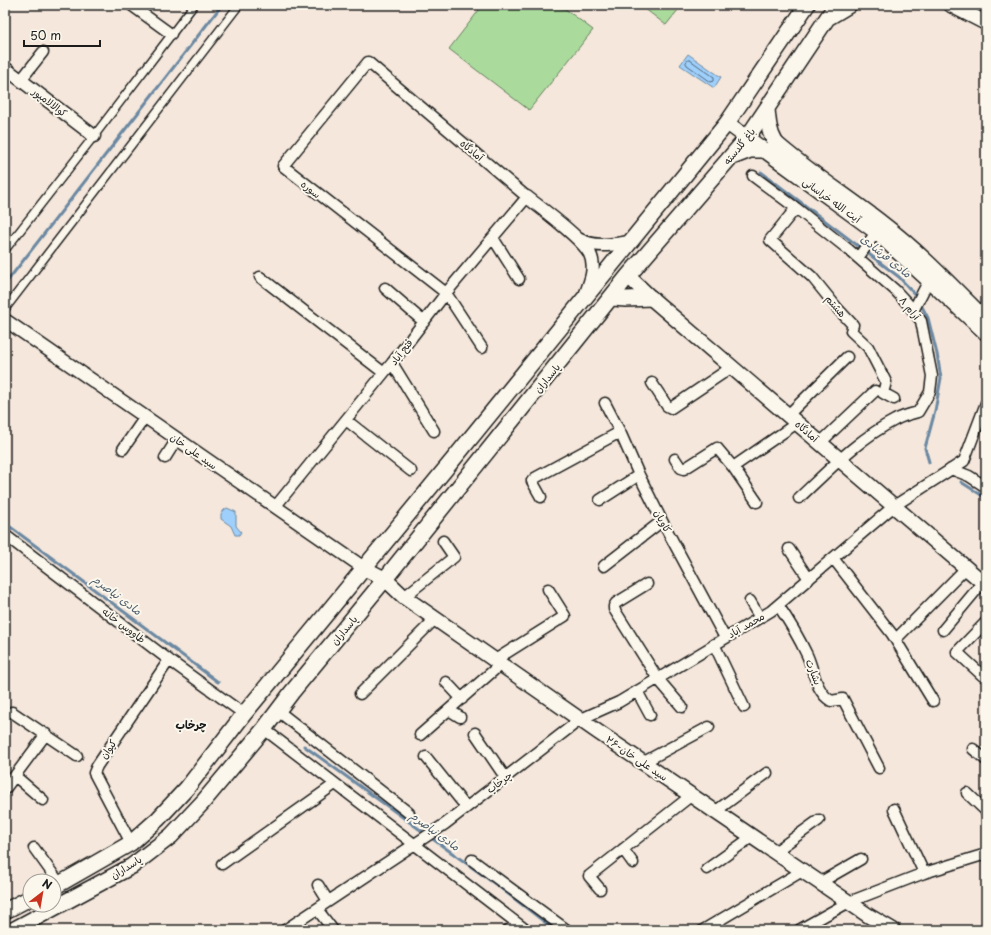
<svg xmlns="http://www.w3.org/2000/svg" width="991" height="935" font-family="'Playpen Sans','Playpen Sans Arabic',sans-serif">
<style>
.green{fill:#aadb9c;stroke:#637c5c}
.water{fill:#9fd0fc;stroke:#6b88a2}
.lines{fill:none;stroke-linecap:round;stroke-linejoin:round}
.shore{stroke:#506476;stroke-width:1}
.stream{stroke:#6b88a2;stroke-width:3}
.pedestrian-casing{stroke:#1c1c1c;stroke-width:10}
.minor-casing{stroke:#1c1c1c;stroke-width:13}
.tertiary-casing{stroke:#1c1c1c;stroke-width:15}
.secondary-casing{stroke:#1c1c1c;stroke-width:17}
.primary-casing{stroke:#1c1c1c;stroke-width:18}
.pedestrian{stroke:#fbf7ec;stroke-width:7}
.minor{stroke:#fbf7ec;stroke-width:10}
.tertiary{stroke:#fbf7ec;stroke-width:12}
.secondary{stroke:#fbf7ec;stroke-width:14}
.primary{stroke:#fbf7ec;stroke-width:15}
.labels{text-anchor:middle;stroke-width:4;stroke-linejoin:round;paint-order:stroke}
.street-label{font-size:10px;fill:#1c1c1c;stroke:#fbf7ec}
.water-label{font-size:11px;font-style:italic;fill:#4a5b6a;stroke:#fbf7ec}
.neighbourhood-label{font-size:11px;font-weight:bold;fill:#1c1c1c;stroke:#fbf7ec}
</style>
<rect width="100%" height="100%" fill="#f5e7db"/>
<filter id="ink" filterUnits="userSpaceOnUse"><feTurbulence type="fractalNoise" baseFrequency=".025" numOctaves="2"/><feDisplacementMap in="SourceGraphic" scale="8" xChannelSelector="R" yChannelSelector="G"/><feConvolveMatrix kernelMatrix="1 2 1 2 8 2 1 2 1" color-interpolation-filters="sRGB"/></filter>
<g filter="url(#ink)">
<path class="green" d="M483,5H560L593,30L529,110L449,49Z
M640,5H682L666,25Z"/>
<path class="water" d="M688,54L721,77L714,88L680,65Z
M227,508L236,512V526L241,532L239,535H235L231,526L221,519V514L224,510Z"/>
<g class="lines">
<path class="shore" d="M688,60H690L714,77V81L711,82L687,65L686,63Z"/>
<path class="stream" d="M761,172L899,277L917,297
M5,284L222,5
M920,303L928,318L937,354L941,378L935,411L925,448L929,462
M961,482L986,498
M5,523L218,682
M304,746L426,834
M430,837L498,886L555,930"/>
<defs>
<path id="pedestrian" d="M5,250L94,136L194,5
M5,309L239,5"/>
<path id="minor" d="M131,5L171,34
M21,80L43,52
M753,176L796,208L849,250L895,290L908,304L921,321L932,376L930,392L918,412C910,414 902,416 895,420C858,439 829,470 799,498
M796,208L770,240L812,277L838,309L853,325L851,331L868,347L886,382L883,393L894,399
M493,238L519,279
M858,258L876,232
M260,277L384,373
M385,288L424,322
M913,311L929,280
M392,363L434,431
M652,383L667,406L671,408L732,367
M605,403L620,432L639,475L662,521L725,638
M788,415L847,357
M346,420L411,471
M820,443L875,391
M123,449L145,417
M165,458L177,439
M675,459L681,468L684,469L717,448L733,467L757,502
M733,467L797,423
M951,469L969,476L986,487
M541,497L532,481L535,478L620,432
M600,500L639,475
M275,507L392,363L446,293L527,197L368,62L283,166L446,293L482,348
M5,535L169,660L244,714
M789,549L809,579
M833,558L892,634L933,701
M604,566L662,521
M647,584L616,603L614,606V609L658,679L682,707
M404,597L454,557L443,541
M750,601L760,618
M778,605C789,621 799,638 807,655C814,670 815,691 831,701L843,699L879,768
M943,630L983,582
M896,639L966,568
M714,644L744,707
M495,660L565,616L548,589
M983,676L957,652L986,622
M446,682L462,699
M637,691L650,715
M360,694L435,619
M449,710L460,717
M278,711L409,813
M12,712L77,756
M264,729L526,930
M475,733L505,777
M420,735L501,664
M973,749L986,760
M426,757L466,807
M644,762L709,727
M15,776L43,800
M5,789L46,734
M967,793L986,811
M894,809L924,873
M716,811L767,773
M131,843L94,773L97,766L169,660
M34,848L60,884
M623,849L633,863
M776,851L819,820
M472,860L567,930
M222,864L335,784
M707,869L753,836
M821,882L861,859
M318,885L328,901
M600,889L589,876L692,795
M317,909L333,930
M285,930L445,824L581,719L619,702L771,611L894,506L964,461L986,403
M508,930L518,924
M703,930L804,870
M799,930L849,902L924,873L986,854"/>
<path id="tertiary" d="M5,68L94,136
M527,197C542,209 583,239 590,254C596,267 591,280 586,293
M578,239C595,248 611,245 629,242
M5,320L364,568"/>
<path id="secondary" d="M951,5L986,23
M727,123L876,232L986,333
M775,142C809,172 846,195 882,223C920,252 952,286 986,320
M628,276L651,298L986,585
M364,568L385,579L404,597L598,732L869,916L893,930"/>
<path id="primary" d="M829,17L849,5
M767,109C768,121 769,132 775,142
M732,157L750,150H764
M612,298L626,299L651,298
M54,887L131,843L158,819L187,788L244,714L452,461L727,123L807,5
M5,911L30,898
M13,930L132,866L171,836L203,802L264,729L292,692L385,579L628,276L747,138L836,5"/>
</defs>
<use href="#pedestrian" class="pedestrian-casing"/>
<use href="#minor" class="minor-casing"/>
<use href="#tertiary" class="tertiary-casing"/>
<use href="#secondary" class="secondary-casing"/>
<use href="#primary" class="primary-casing"/>
<use href="#pedestrian" class="pedestrian"/>
<use href="#minor" class="minor"/>
<use href="#tertiary" class="tertiary"/>
<use href="#secondary" class="secondary"/>
<use href="#primary" class="primary"/>
</g>
</g>
<g class="labels">
<g class="street-label">
<text transform="translate(50 102) rotate(37)" y="4">کوالالامپور</text>
<text transform="translate(739 146) rotate(-51)" y="4">باغ گلدسته</text>
<text transform="translate(472 150) rotate(40)" y="4">آمادگاه</text>
<text transform="translate(311 189) rotate(38)" y="4">سوره</text>
<text transform="translate(832 200) rotate(36)" y="4">آیت الله خراسانی</text>
<text transform="translate(836 306) rotate(49)" y="4">هشتم</text>
<text transform="translate(910 308) rotate(51)" y="4">۸ آرام</text>
<text transform="translate(401 352) rotate(-52)" y="4">فتح آباد</text>
<text transform="translate(547 378) rotate(-51)" y="4">پاسداران</text>
<text transform="translate(807 431) rotate(41)" y="4">آمادگاه</text>
<text transform="translate(194 451) rotate(35)" y="4">سید علی خان</text>
<text transform="translate(663 521) rotate(62)" y="4">کاویان</text>
<text transform="translate(124 625) rotate(37)" y="4">طاووس خانه</text>
<text transform="translate(746 625) rotate(-30)" y="4">محمد آباد</text>
<text transform="translate(344 630) rotate(-50)" y="4">پاسداران</text>
<text transform="translate(814 672) rotate(69)" y="4">بشارت</text>
<text transform="translate(108 749) rotate(-56)" y="4">کیوان</text>
<text transform="translate(637 758) rotate(34)" y="4">۲۶-سید علی خان</text>
<text transform="translate(499 782) rotate(-37)" y="4">چرخاب</text>
<text transform="translate(126 867) rotate(-32)" y="4">پاسداران</text>
</g>
<g class="water-label">
<text transform="translate(886 256) rotate(39)" y="4">مادی فرشادی</text>
<text transform="translate(117 595) rotate(37)" y="4">مادی نیاصرم</text>
<text transform="translate(435 831) rotate(36)" y="4">مادی نیاصرم</text>
</g>
<g class="neighbourhood-label">
<text x="191" y="729">چرخاب</text>
</g>
</g>
<rect width="991" height="935" fill="none" stroke="#fbf7ec" stroke-width="20"/>
<rect x="10" y="10" width="971" height="915" fill="none" stroke="#1c1c1c" stroke-width="1.5" filter="url(#ink)"/>
<g transform="translate(42 893) rotate(31)"><circle r="19" fill="#fbf7ec" stroke="#a29f99"/>
<path d="M0-3L7 15L0 10L-7 15Z" fill="#c8321e"/>
<text y="-6" font-size="11" font-weight="bold" text-anchor="middle" fill="#1c1c1c">N</text>
</g>
<path d="M24 40v6h76v-6" fill="none" stroke="#1c1c1c" stroke-width="2"/>
<text x="30" y="40" font-size="12" fill="#1c1c1c" stroke="#fbf7ec" stroke-width="3" paint-order="stroke">50 m</text>
</svg>
